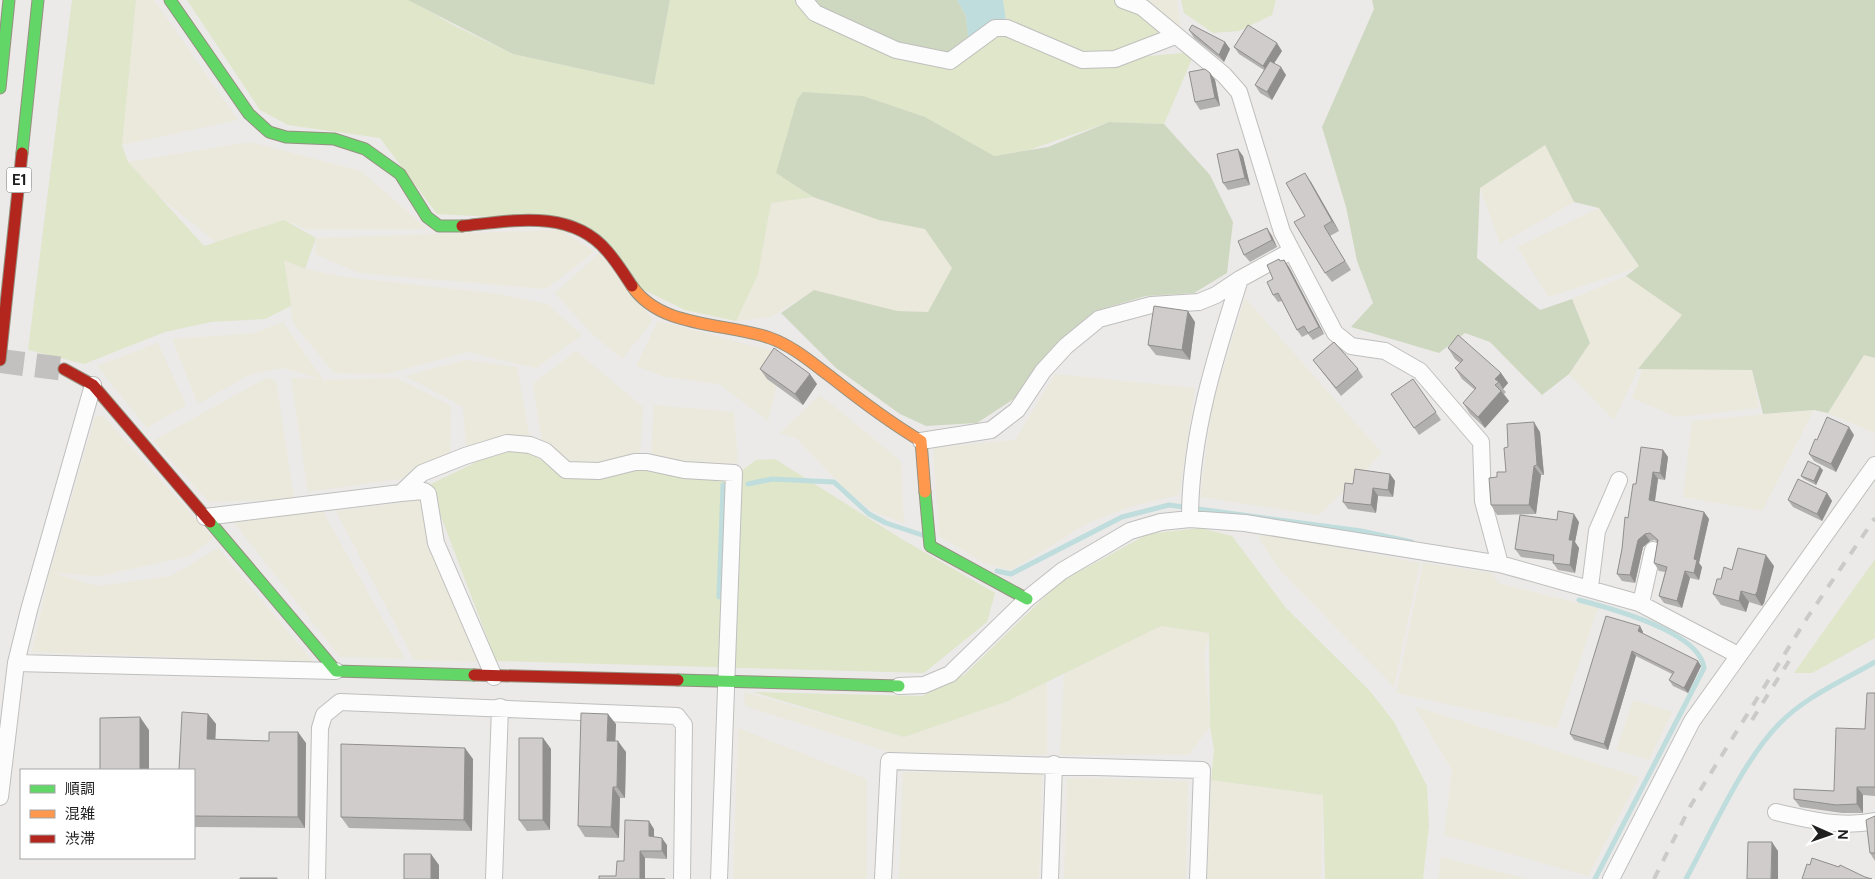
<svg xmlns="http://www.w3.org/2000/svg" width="1875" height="879" font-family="'DM Sans','Noto Sans JP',sans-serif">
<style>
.farmland{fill:#ebe8dc}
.grass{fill:#dfe6ca}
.forest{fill:#ced8c0}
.water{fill:#bedddc}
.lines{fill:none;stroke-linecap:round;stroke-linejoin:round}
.stream{stroke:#bedddc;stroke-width:5}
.secondary-tunnel{stroke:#c3c1c0;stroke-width:24;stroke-dasharray:24 12;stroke-linecap:butt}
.street-casing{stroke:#bfbfbe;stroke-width:18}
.fast-casing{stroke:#959181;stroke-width:13}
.slow-casing{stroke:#959181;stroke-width:13}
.jam-casing{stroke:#959181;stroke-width:13}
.street{stroke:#fcfcfc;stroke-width:16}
.fast{stroke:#63d668;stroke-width:11}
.slow{stroke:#ff974d;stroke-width:11}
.jam{stroke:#b3261e;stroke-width:11}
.rail{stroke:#cacac9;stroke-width:4;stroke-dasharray:10 10;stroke-linecap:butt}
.wall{fill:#b2afaf}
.shaded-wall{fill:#918f8e}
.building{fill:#cfcccb;stroke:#918f8e}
.labels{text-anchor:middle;stroke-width:5;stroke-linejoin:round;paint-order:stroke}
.shield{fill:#fff;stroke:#626262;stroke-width:1}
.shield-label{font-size:15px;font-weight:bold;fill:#1e1e1e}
</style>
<rect width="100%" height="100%" fill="#eceae8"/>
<path class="farmland" d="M136,0H154L238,120L122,145Z
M1123,0H1177L1181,31Z
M250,142L361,171L427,229H306L284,220L218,244L149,188L128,162Z
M1545,145L1574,202L1500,244L1480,188Z
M813,197L890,222L925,229L952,268L924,321L814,290L771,317L736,321L761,257L771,203Z
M1599,208L1639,267L1549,297L1517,247Z
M561,230L594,252L546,289L359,273L315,254L316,238Z
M599,253L653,320L622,359L591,333L555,293Z
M283,259L305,269L344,277L499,294L547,304L582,335L536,368L468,352L386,374L334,373L293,323Z
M1626,276L1682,315L1638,369L1614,420L1569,374L1590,343L1572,299Z
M1245,298L1382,453L1319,515L1200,497L1213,401Z
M658,321L784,354L768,421L719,384L665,377L636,366Z
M283,322L323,380L397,378L451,406L450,452L400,479L308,492L291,378L320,379L284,368L251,374L198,404L172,339L255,333Z
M158,343L186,405L147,428L97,366Z
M576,351L643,407L640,455L598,465L573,466L562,454L542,444L533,384Z
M1864,354L1875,358V433L1828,413Z
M465,360L517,367L530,440L506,436L466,446L463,407L406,376Z
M1643,367L1752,370L1759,408L1677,417L1632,398Z
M1055,374L1195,388L1179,495L1132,506L1088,523L1011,570L986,564L939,536L933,448L1015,440Z
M266,378L276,380L294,499L209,502L153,441Z
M820,395L901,461L904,523L872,511L845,489L796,438L780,433Z
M654,405L734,412L738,463H692L657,459L651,452Z
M1814,410L1762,511L1683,497L1692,421Z
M102,415L213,538L190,556L99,576L53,573L98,586L171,576L218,548L313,662L32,652L50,572L95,417Z
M423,500L479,662L414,660L336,511Z
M320,506L405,659L340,657L234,523Z
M1262,533L1420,563L1394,687L1279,569L1259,539Z
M1423,563L1492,573L1498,583L1598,608L1557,728L1396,693Z
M1161,626L1210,633L1204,654L1210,726L1189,755H1060L1064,673Z
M1047,682V755L890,752L745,706L744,692L904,737Z
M1633,700L1672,712L1649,760L1616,750Z
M1414,706L1639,777L1588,876L1444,835L1452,770Z
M738,728L867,779V879H733Z
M903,772L1042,773L1039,879H899Z
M1067,778L1188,781L1186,879H1064Z
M1211,780L1323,795L1321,879H1207Z
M1441,857L1528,879H1438Z"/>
<path class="grass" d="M72,0H136L122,145L128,162L204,246L284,220L316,238L305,269L284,260L291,306L265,319L211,322L165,332L84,364L28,350Z
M187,0H410L455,26L513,54L654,85L670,0H804L1007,28L1003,0H1124L1175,36L1115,59L1195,52L1164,124L1109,122L1029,150L994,156L776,173L813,197L771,203L758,274L736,321L685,310L642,289L604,238L493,217L437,214L380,138L288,125L260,110Z
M1181,0H1276L1272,15L1239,31L1213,33L1184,13Z
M501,450L528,452L565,475L600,480L632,470H662L736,475L756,460L775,459L900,538L995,593L987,622L924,673L496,661L429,485Z
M1200,528L1232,536L1286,608L1370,691L1394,722L1427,786L1429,825L1423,879H1325L1323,795L1211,780L1214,750L1210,726L1209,633L1161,626L1008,701L904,737L753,692L922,696L964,675L1060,582L1148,534Z
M1875,559V638L1812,673H1794Z"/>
<path class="forest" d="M408,0H670L654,85L513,54Z
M804,0H957L966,16L969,47L950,61L896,50Z
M1372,0H1875V358L1864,355L1828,413L1814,410L1763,414L1752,370L1638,369L1682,315L1626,276L1639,266L1599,208L1574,202L1545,145L1480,188L1477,258L1540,310L1572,299L1590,343L1569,374L1542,395L1490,342L1465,333L1439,353L1351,327L1373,303L1357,261L1346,207L1322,127L1374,9Z
M803,92L863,96L925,117L994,156L1048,147L1109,122L1164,124L1210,175L1233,222L1227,273L1194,293L1146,296L1095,311L1054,347L1043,359L1023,393L977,423L926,426L900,414L836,368L781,313L814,290L897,311L928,312L952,268L925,229L879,220L813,197L776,173L797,100Z"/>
<path class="water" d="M957,0H1003L1006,21L969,47L966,16Z"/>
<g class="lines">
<path class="stream" d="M748,484L772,479L834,482L869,514L886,523L922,535
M997,571L1011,574L1122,517L1169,505L1361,531L1412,542
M719,597L723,485
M1579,600C1610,608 1700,632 1704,668L1595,879
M1686,879C1712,831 1742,762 1779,724C1805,697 1842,681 1875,662"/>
<path class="secondary-tunnel" d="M0,361L64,369"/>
<defs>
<path id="street" d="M804,0L815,13L896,50L950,61L995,28H1007L1082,60L1115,59L1175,36
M1123,0L1142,7L1224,75L1239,92L1282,232L1335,333L1351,346L1385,351L1420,371L1481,442L1483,501L1500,564
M921,441L991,430L1017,410L1043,371L1066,346L1099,319L1151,305L1199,302L1216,295L1240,279
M401,493L424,491L428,494L436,543L494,677
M205,517L401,493L422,473L465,456L507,443L530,445L545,451L566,470L599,471L635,462H647L684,470L734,473L719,879
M1190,519C1190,436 1215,357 1240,279L1291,251
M1590,587L1597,531L1619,480
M1641,603L1653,550
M16,663L336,671
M899,686L924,685L950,674L1027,599L1062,571L1130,531L1161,522L1190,519L1245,523L1500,564L1639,603L1738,655
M0,797L16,663L29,610L93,385
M1776,812C1809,820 1842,828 1875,821
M317,879L320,728L324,715L340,702L677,716L684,725L682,879
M494,879L500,707
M883,879L889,761L1202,770L1198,879
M1050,879L1054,764
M1611,879L1692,721L1875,465"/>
<path id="fast" d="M170,0L249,114L269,132L286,137L334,139L365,149L400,174L427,217L439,226H462
M0,88L9,0
M22,153L38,0
M925,492L930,546L1027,599
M210,522L336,671L474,675
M678,680L899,686"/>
<path id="slow" d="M632,286C661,329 725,322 770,338C793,346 812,363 831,377C860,400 889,422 921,441L925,492"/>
<path id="jam" d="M462,226C511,221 571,208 607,251C616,261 624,274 632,286
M0,360L22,153
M64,369L93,385L210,522
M474,675L678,680"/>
</defs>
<use href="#street" class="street-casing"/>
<use href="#fast" class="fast-casing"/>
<use href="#slow" class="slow-casing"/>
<use href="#jam" class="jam-casing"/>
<use href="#street" class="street"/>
<use href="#fast" class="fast"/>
<use href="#slow" class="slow"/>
<use href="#jam" class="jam"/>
<path class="rail" d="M1752,720L1789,661
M1654,879L1691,805L1807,618L1875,518"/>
</g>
<path class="wall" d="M1189,30L1225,42L1230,49L1224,62L1194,38Z
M1234,47L1282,51L1274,63L1286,75L1272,100L1260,93L1255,85L1264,70L1239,54Z
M1210,73L1215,80L1220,106L1200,110L1195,102Z
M1243,156L1250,185L1228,190L1223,183Z
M1311,182L1339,231L1330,236L1351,270L1332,282L1325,273L1305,216Z
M1267,228L1272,236L1277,247L1250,262L1244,255Z
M1284,260L1289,267L1324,334L1313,340L1308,334L1302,337L1297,330L1282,301L1278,302L1273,295V279L1281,261Z
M1195,322L1190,360L1156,355L1148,345Z
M1448,348L1501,373L1508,383L1503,389L1506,392L1504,394L1509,401L1485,428L1470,414L1463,403L1475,390L1462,379L1455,368L1460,363L1455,359Z
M1313,360L1358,369L1363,377L1341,396Z
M760,369L817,384L803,405L767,379Z
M1413,379L1441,420L1419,435L1391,394Z
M1540,432L1544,475H1541L1536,514L1497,515L1491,505L1497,477L1506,472L1508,447Z
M1854,435L1836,472L1814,461L1809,454Z
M1663,450L1668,457L1665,480L1658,479L1655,501L1704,512L1709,519L1699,563L1702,567L1699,580L1690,578L1682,608L1664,603L1659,596L1665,572L1659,571L1654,563L1657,543L1655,540L1650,541L1643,547L1635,583L1622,581L1617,574L1628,518L1636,484Z
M1823,470L1816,485L1804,479L1801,476Z
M1390,474L1395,481L1393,497L1378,496L1376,513L1348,509L1343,502L1353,484Z
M1827,493L1832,501L1822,521L1793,507L1788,500Z
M1557,520L1579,522L1575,542L1579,548L1575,573L1558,570L1553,563V561L1521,557L1515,549Z
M1774,566L1764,603L1762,606L1749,602L1746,612L1721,605L1713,594L1721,579L1732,570Z
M1640,626L1643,632V634L1698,661L1701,666L1688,693L1673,686L1669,680L1672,674L1636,656L1608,750L1574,740L1570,734Z
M1875,693V796L1863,795V813H1842L1800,807L1794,799L1834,791L1865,729Z
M208,714L216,724L215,739L269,741L306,743L305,828L194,827V770Z
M616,724L615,741L626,752L625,798H620L619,838L585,837L578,826Z
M543,738L551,749L550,830L527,831L519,820Z
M473,759L472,831L349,828L341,817Z
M1875,816V861L1870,853Z
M654,829V837L667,845V859L645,858V879H599L616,876L624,861Z"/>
<path class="shaded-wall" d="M1225,42L1230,49L1224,62L1219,55Z
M1277,43L1282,51L1268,73L1263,66Z
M1281,67L1286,75L1272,100L1267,92Z
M1210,73L1215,80L1220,106L1215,98Z
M1238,149L1243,156L1250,185L1245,178Z
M1305,173L1311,182L1339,231L1332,221Z
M1267,228L1272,236L1277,247L1272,240Z
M1284,260L1289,267L1324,334L1319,327Z
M1188,311L1195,322L1190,360L1182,350Z
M1501,373L1508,383L1503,389L1499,382L1495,379Z
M810,374L817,384L803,405L795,394Z
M1501,391L1509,401L1485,428L1478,417Z
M1534,422L1540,432L1544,475L1537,465Z
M1849,427L1854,435L1836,472L1831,464Z
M1663,450L1668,457L1665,480L1660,473Z
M1534,466L1541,475L1536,514L1529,505Z
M1820,467L1823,470L1816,485L1814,481Z
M1653,472L1658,479L1654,507L1649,500Z
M1390,474L1395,481L1393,497L1388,490Z
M1373,488L1378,496L1376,513L1371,505Z
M1827,493L1832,501L1822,521L1817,514Z
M1704,512L1709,519L1699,563L1702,567L1699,580L1694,573V559Z
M1574,514L1579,522L1575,542L1579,548L1575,573L1570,565L1569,540Z
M1645,534L1650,541L1643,547L1635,583L1630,575L1638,540Z
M1766,555L1774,566L1764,603L1762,606L1755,595Z
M1685,571L1690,578L1682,608L1677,601Z
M1741,591L1749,602L1746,612L1739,601Z
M1640,626L1643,632L1642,637L1638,631Z
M1632,651L1636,656L1608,750L1604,744Z
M1698,661L1701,666L1688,693L1684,688Z
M208,714L216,724L215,750L207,739Z
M608,714L616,724L615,752L607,741Z
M140,717L149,730V770H140Z
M298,732L306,743L305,828L298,817Z
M543,738L551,749L550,830L543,820Z
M618,741L626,752L625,798L617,787Z
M465,748L473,759L472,831L464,820Z
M613,787L620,798L619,838L611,827Z
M1857,787L1863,795V813L1857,804Z
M649,821L654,829V843L649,836Z
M662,838L667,845V859L662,851Z
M1772,842L1778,851V879H1771Z
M640,851L645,858V879H640Z
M431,854L439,865V879H431Z"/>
<path class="building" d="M1192,25L1225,42L1219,55L1189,30Z
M1248,25L1277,43L1263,66L1234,47Z
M1270,61L1281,67L1267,92L1255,85Z
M1205,69L1210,73L1215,98L1195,102L1189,72Z
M1238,149L1245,178L1223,183L1217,154Z
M1305,173L1332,221L1324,226L1345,261L1325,273L1294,222L1305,216L1286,183Z
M1267,228L1272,240L1244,255L1238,241Z
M1279,259L1280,261L1284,260L1319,327L1308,333L1304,326L1297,330L1278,293L1273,295L1267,282L1273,279L1267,265Z
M1154,306L1188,311L1182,350L1148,345Z
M1458,335L1501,373L1495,379L1499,382L1495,385L1501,391L1478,417L1463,403L1476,388L1455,368L1463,360L1448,348Z
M1334,342L1358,369L1336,388L1313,360Z
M774,348L810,374L795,394L760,369Z
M1413,379L1436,412L1414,428L1391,394Z
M1827,417L1849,427L1831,464L1809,454L1815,439L1817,440Z
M1534,422L1537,465L1534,466L1529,505H1491L1489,478L1497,477V472H1506L1504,448L1508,447L1507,424Z
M1641,447L1663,450L1660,473L1653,472L1649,500L1704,512L1694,559L1697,560L1694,573L1685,571L1677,601L1659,596L1667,567L1654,563L1658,540L1650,533L1645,534L1638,540L1630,575L1617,574L1622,549L1625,517L1628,518L1633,484H1636Z
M1808,461L1820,467L1814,481L1801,476Z
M1355,469L1390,474L1388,490L1373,488L1371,505L1343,502L1345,483L1353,484Z
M1798,479L1827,493L1817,514L1788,500Z
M1558,511L1574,514L1569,540H1573L1570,565L1553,563L1554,555L1515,549L1520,515L1557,520Z
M1738,548L1766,555L1757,592L1755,595L1741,591L1739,601L1713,594L1717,579H1721L1724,567L1732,570Z
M1606,616L1640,626L1638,631L1698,661L1684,688L1669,680L1674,672L1632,651L1604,744L1570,734Z
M1867,693H1875V787H1857V804L1836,805L1794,799V789L1834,791L1836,728L1865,729Z
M182,712L208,714L207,739L269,741V732H298V817L194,816V770H179Z
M581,713L608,714L607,741H618L617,787H613L611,827L578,826Z
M140,717V770H100V718Z
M519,738H543V820H519Z
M341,744L465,748L464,820L341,817Z
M1875,816V853H1870L1866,820Z
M625,820L649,821V836L662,838V851H640V879H665H599V876H616L617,861H624Z
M1748,842H1772L1771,879H1747Z
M404,854H431V879H404Z
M1812,858L1839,867L1840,865L1865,877L1872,879H1802L1807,864L1810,865Z
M240,878H277V879H240Z"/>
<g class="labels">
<rect class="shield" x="6.5" y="167.5" width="25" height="25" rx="4"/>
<g class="shield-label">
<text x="19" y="185">E1</text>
</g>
</g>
<rect x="20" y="769" width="175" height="90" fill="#ffffff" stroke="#a5a5a5"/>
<rect x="30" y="785" width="25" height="8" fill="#63d668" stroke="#a5a5a5"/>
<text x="65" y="794" font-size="15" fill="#1e1e1e">順調</text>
<rect x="30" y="810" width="25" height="8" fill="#ff974d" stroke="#a5a5a5"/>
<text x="65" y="819" font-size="15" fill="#1e1e1e">混雑</text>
<rect x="30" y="835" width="25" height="8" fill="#b3261e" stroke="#a5a5a5"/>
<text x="65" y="844" font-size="15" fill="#1e1e1e">渋滞</text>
<g transform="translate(1830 834) rotate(92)" stroke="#ffffff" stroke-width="4" paint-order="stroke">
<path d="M0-4L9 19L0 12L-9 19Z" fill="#1e1e1e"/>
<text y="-8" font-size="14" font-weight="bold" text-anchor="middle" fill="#1e1e1e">N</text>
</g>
</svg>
